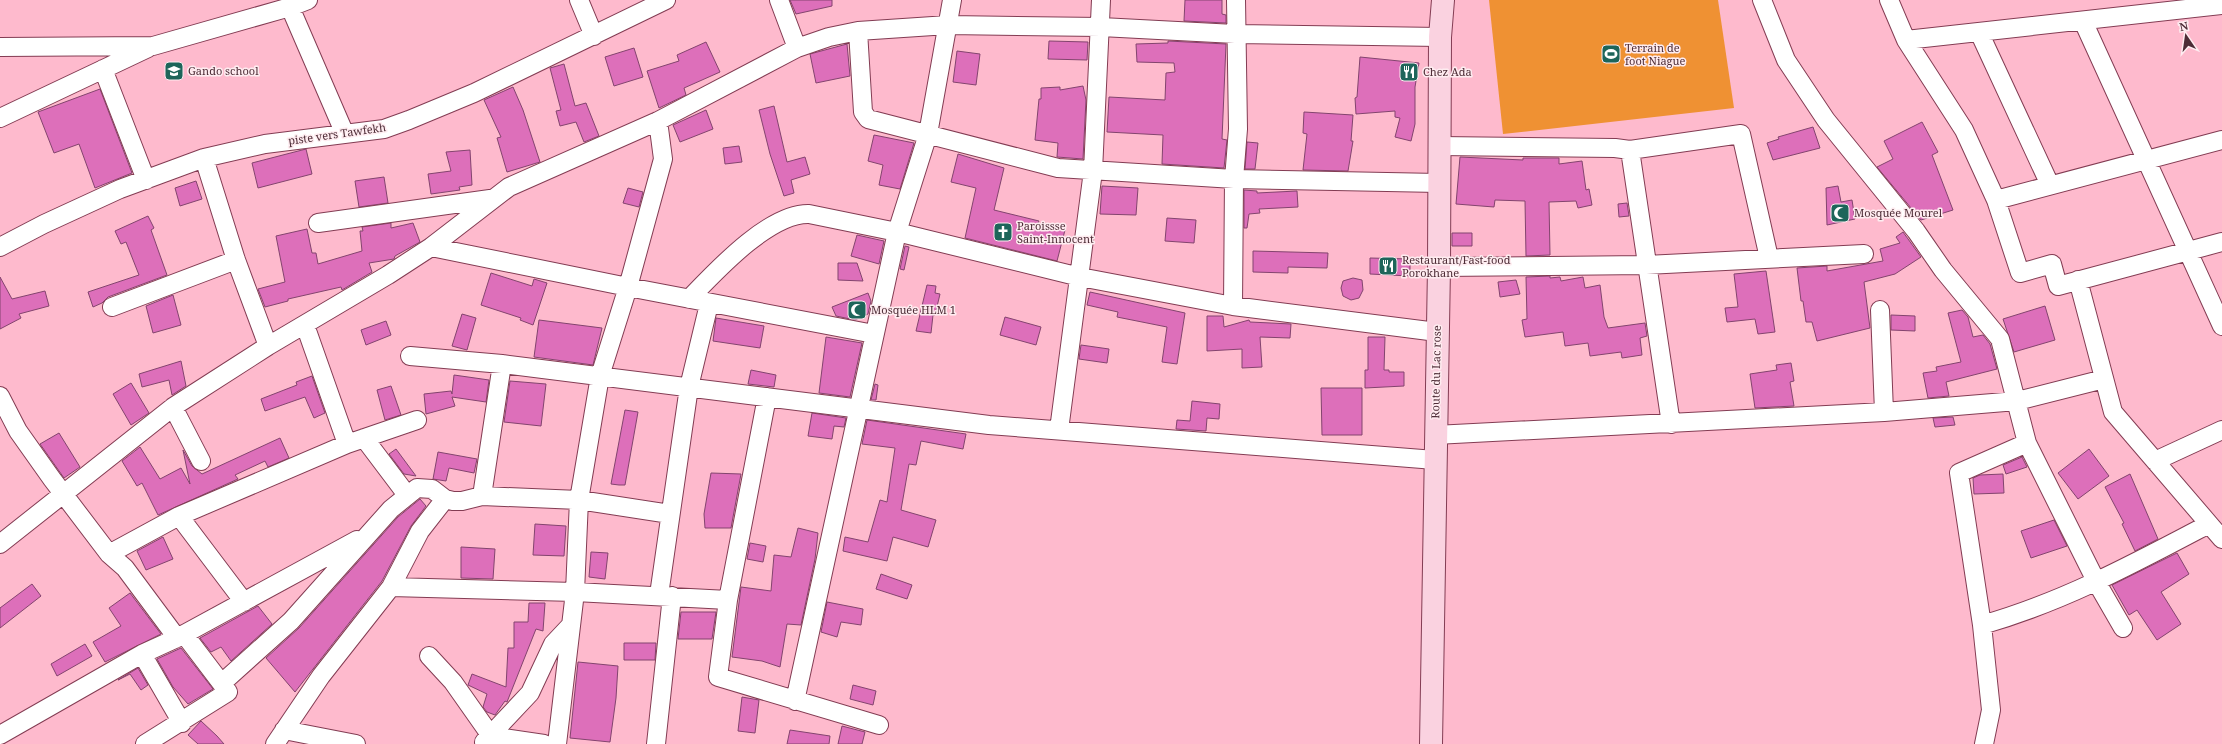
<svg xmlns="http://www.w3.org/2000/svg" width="2222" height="744" font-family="'Noto Serif',serif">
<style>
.green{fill:#ef9133}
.building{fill:#dd6fba;stroke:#83446e}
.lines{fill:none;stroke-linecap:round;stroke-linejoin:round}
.minor-casing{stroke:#833c53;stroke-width:20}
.secondary-casing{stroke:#833c53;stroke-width:24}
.minor{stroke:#fff;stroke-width:18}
.secondary{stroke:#fad2e0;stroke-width:22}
.labels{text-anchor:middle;stroke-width:3;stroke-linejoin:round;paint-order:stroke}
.poi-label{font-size:11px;fill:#4d2c36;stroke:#feecf0;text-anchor:start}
.street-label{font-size:11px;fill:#4d2c36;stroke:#feecf0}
</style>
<rect width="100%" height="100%" fill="#febacd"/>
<path class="green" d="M1489,0H1718L1734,108L1503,134Z"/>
<path class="building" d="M790,0H832V6L796,14Z
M1185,0H1222V14L1226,15V23L1184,21Z
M1049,41L1088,42L1087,60L1048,59Z
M1168,41L1226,44L1222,139L1227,140L1224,168L1162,164L1163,135L1107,132L1109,97L1165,100L1166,73L1175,72L1174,63L1137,62L1136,44L1168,43Z
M706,42L720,72L684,88L686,95L659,108L647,71L679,61L677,55Z
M847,44L850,76L816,83L810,54Z
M634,48L643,77L614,86L605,57Z
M957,51L980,54L976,85L953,82Z
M1360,57L1419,63L1415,87V124L1411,141L1395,137L1400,118L1395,117V111L1356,114L1355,98L1357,97Z
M564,64L575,106L586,103L599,136L584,142L576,122L560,126L556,111L561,110L550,68Z
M1083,86L1086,100L1083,159L1057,157L1058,143L1035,140L1039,99H1041V88L1060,87V90Z
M513,87L523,110L540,162L507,172L497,138L501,137L484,100Z
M100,89L132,173L95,188L79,144L54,153L38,112Z
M774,106L787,162L805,157L810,174L791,180L794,193L784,196L770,154L759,110Z
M706,110L713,129L680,142L673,125Z
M1304,112L1353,115L1351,141H1353L1348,171L1303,170L1307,134L1303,133Z
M1922,122L1938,152L1932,155L1953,210L1921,220L1877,167L1893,159L1884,141Z
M1813,127L1820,148L1773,160L1767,143L1779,139L1778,137Z
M874,135L914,143L900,189L879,185L883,165L868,161Z
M1247,142L1258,143L1255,169H1245Z
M739,146L742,162L725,164L723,148Z
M306,149L312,174L258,188L252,163Z
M470,150L472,185L459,187L460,190L431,194L428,174L451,171L446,152Z
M958,154L1004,168L994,210L1039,221L1038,223L1065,230L1057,261L965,238L976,188L951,182Z
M1460,157L1523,160V158H1559V164L1582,161L1586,190L1589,189L1592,205L1578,208L1576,201L1549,202L1550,255L1526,256L1525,201L1495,200L1494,207L1456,204Z
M384,177L388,203L359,207L355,181Z
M196,181L202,199L180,206L175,188Z
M1102,186L1138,188L1136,215L1100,214Z
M1838,186L1841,202L1852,200L1855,219L1827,225L1826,188Z
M628,188L643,192L639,207L623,203Z
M1244,190L1257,191V193L1297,191L1298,207L1259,209L1260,213L1249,214L1247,228H1244Z
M1627,203L1629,216L1619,217L1618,204Z
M148,216L154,228L151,230L167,275L108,297L102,303L93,307L88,292L139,275L126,242L121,244L115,231Z
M1167,218L1196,220L1194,243L1165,241Z
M391,223V228L413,223L420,242L395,256L394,259L369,263L372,272L342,290L341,287L288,299V301L265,307L258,289L285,282L276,236L307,229L312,253H316L318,264L362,251L360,231H363L362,227Z
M1903,232L1921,257L1895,274L1864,282L1870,328L1817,341L1812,322H1806L1803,301H1801L1797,268L1827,266V271L1883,261L1880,249L1900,243L1896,237Z
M1452,233H1472V246H1452Z
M857,235L884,241L879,264L851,256Z
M905,246L909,247L904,270L900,269Z
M1253,251L1328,253L1327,268L1288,267V273L1253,272Z
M1370,258L1410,259V276L1370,274Z
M838,263H857L863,281L838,280Z
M1766,271L1775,332L1758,334L1755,319L1727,322L1725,308L1738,307L1734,274Z
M491,273L532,286L534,279L547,283L533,325L520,320L521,318L481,305Z
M1550,276V278L1560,277L1561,281L1583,277L1585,288L1600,285L1604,317L1608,328L1645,323L1647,336L1640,338L1642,355L1622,358L1621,352L1590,356L1588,343L1565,346L1563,332L1525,337L1522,320L1527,319L1526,277Z
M0,277L12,299L45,291L49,306L19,314L21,318L0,329Z
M1353,278L1362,280L1363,290L1359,298L1351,300L1343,296L1341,288L1343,281Z
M1516,280L1520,294L1500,297L1498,282Z
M927,285L936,286L935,293L940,294L935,315H933L931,333L916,331Z
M1090,292L1185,313L1177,364L1162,362L1167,327L1117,317L1118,312L1087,305Z
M868,293L871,301L868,314L855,320L836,316L832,307Z
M173,295L181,325L153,333L146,306Z
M2045,306L2055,340L2014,352L2003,319Z
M1962,310L1968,317L1973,337L1983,335L1990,344L1997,369L1946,382L1949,396L1928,398L1923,373L1937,371L1936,367L1961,362L1948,313Z
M462,314L476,318L467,350L452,346Z
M1891,315L1915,316V331L1891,330Z
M1207,316H1223L1224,327L1249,320L1250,322L1291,324L1290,338L1260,337L1262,367L1242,368V349L1207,351Z
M1005,317L1041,327L1036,345L1000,335Z
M716,318L764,326L760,348L713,341Z
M539,320L602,328L593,365L534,357Z
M386,321L391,335L366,345L361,330Z
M826,337L862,343L850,397L819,393Z
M1368,337H1385L1384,370H1389V372H1404V386L1365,388V370H1368Z
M1081,345L1109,349L1107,363L1079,359Z
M181,361L186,386L172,395L169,380L142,387L139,374Z
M1791,363L1794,381L1790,382L1794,406L1755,408L1750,374L1777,370L1776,365Z
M751,370L776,375L774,387L748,384Z
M454,375L489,380L486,402L452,397L455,406L426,414L424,394L451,391L452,394Z
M312,376L325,413L314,418L305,397L265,411L261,399L297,385L296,382Z
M510,381L546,384L541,426L504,422Z
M131,383L149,413L131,425L113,394Z
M875,384L878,385L876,400H871Z
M391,386L401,415L385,420L377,390Z
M1321,388H1362V435H1322Z
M1192,401L1220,404L1219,419L1207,418L1206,431L1176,429L1177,420L1190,421Z
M625,410L638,412L625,485H619L611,484Z
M812,413L846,418L844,427L834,426L832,439L808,436Z
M1953,417L1955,425L1935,427L1933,418Z
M867,420L966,434L963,449L921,441L916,465L909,464L901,510L936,520L928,547L893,537L887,561L843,551L845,537L868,542L880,500L887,502L895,448L862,444Z
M59,433L80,467L64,478L40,444Z
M280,438L289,458L268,467L265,461L235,475L238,479L158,515L142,483L137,486L122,461L140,447L160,479L181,468L190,484L183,450L192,466L202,474Z
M396,449L416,476L404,474L389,454Z
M2089,449L2109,476L2078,499L2058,473Z
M438,452L477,459L474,473L449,468L446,481L433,479Z
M2022,457L2027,467L2006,474L2003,465Z
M711,473L741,474L731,528H705L704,514Z
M2003,474L2004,493L1974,494L1973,478L1980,475Z
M2130,474L2158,539L2135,551L2122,524L2124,523L2105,487Z
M420,499L426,506L411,526L382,581L295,692L266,658L299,628L398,517Z
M2054,520L2067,546L2031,558L2021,531Z
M535,524L566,526L564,556L533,555Z
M798,528L818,533L815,559L801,625L787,624L780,667L762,661L732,657L741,587L771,591L774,555L791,557Z
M163,537L173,559L146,570L137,551Z
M750,543L766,546L763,562L747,559Z
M461,547L495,549L493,579L461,578Z
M591,552L608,553L605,579L589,577Z
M2177,553L2189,574L2161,592L2181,624L2157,640L2137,610L2129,615L2112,585Z
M881,574L912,585L907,599L876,589Z
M32,584L41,596L0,628V608Z
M130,593L161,634L105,662L93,642L121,626L109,608Z
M827,602L863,609L861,625L841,622L837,637L821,632Z
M529,603H545L543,631L536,629L507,702L505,701L495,715L487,712L483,707L487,694L468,685L472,674L506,687L508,648H514V622H528Z
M258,606L272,624L231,661L221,647L211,652L200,638Z
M681,612H716L712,639H678Z
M624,643H656L655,660H624Z
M85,644L92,656L57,676L51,664Z
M181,648L213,689L188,704L173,687L157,659Z
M578,662L618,666L616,698L610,742L570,738Z
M138,668L148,685L141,690L130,674L118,680Z
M853,685L876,691L873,705L850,699Z
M742,697L759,700L755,733L738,731Z
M201,721L217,736L224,744H198L188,735Z
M842,726L865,732L862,744H838Z
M790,730L830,736L829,744H787Z"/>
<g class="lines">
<defs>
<path id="minor" d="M579,0L594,36
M779,0L797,48
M1762,0L1786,60L1826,120L1916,231L1943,270L2000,339L2027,443L2097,583L2123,628
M1889,0L1906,40L1964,130L1996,200L2020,273L2052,264L2058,286L2222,242
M290,7L344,132
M2083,21L2222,326
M858,31L863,112L868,119L1058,168L1234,179L1439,183
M1979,32L2050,185
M1906,40L2222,5
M0,47L153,46L290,7L308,0
M103,69L146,180
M0,118L148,48
M1439,146L1615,148L1630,150L1671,424
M1630,150L1741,134L1769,258
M204,158L236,260L268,346
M1996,200L2222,140
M318,223L490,199
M0,247L44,224L120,189L204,158L265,144L384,129L409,120L474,93L666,0
M431,247L628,287L874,334
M1439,267L1646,265L1864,254
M2078,280L2113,412L2222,539
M689,299C716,271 769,213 809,214L897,232L1080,277L1233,306L1437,332
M1233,306L1234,179L1238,129L1236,0
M112,307L236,260
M1880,310L1884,412
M305,325L347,444
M410,356L502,364L989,425L1435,460
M0,396L18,431L52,479L109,554L125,568L177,638
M767,397L728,600L718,677L879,725
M173,407L201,461
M1059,430L1093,171L1101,0
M1435,435L1884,412L2017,401L2104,379
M364,438L407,495
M2155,461L2222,430
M482,496L502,364
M179,516L244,602
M0,544L173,407L268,346L388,275L431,247L509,187L658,121L797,48L829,37L858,31L948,25L1101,27L1235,34L1440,37
M109,554L179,516L347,444L417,420
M391,587L575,592L728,600
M659,595L689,387L709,304
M1982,625C2063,602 2135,563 2209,524
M142,654L182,723
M429,656L453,682L491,736L544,744
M222,683L291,621L391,509L417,488L432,489L445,499L453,501H462L482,496L579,500L670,514
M795,701L897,232L928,134L952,0
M284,730L356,744
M0,735L142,654L177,638L357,540
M484,742L530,693L553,644L569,627
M145,744L228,692L184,634
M275,744L321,676L391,587L420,531L445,499
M557,744L575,592L579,500L600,376L628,287L663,159L658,121
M656,744L672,596
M1984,744L1991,710L1982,625L1959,473L2027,443"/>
<path id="secondary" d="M1431,744L1439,267L1440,37L1443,0"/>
</defs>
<use href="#minor" class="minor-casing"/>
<use href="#secondary" class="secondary-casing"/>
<use href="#minor" class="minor"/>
<use href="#secondary" class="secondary"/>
</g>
<defs>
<symbol id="stadium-square" viewBox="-11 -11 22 22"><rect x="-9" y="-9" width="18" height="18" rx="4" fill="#1d655a" stroke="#feecf0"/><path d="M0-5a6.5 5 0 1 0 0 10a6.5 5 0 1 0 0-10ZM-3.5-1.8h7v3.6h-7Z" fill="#fff"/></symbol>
<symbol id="school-square" viewBox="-11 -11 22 22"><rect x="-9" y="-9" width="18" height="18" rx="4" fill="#1d655a" stroke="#feecf0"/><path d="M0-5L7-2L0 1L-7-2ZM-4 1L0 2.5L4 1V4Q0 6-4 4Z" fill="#fff"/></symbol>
<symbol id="restaurant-square" viewBox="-11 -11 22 22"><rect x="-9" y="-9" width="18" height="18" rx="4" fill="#1d655a" stroke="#feecf0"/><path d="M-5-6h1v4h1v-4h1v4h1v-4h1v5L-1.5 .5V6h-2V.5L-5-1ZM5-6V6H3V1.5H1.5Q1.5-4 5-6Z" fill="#fff"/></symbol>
<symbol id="mosque-square" viewBox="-11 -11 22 22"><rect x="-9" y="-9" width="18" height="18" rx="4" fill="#1d655a" stroke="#feecf0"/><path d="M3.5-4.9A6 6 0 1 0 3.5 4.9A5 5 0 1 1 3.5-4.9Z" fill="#fff"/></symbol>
<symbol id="church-square" viewBox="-11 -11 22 22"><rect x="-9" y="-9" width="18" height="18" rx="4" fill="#1d655a" stroke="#feecf0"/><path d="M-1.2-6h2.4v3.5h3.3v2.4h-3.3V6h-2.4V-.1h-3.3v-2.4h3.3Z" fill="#fff"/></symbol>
</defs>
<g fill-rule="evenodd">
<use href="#stadium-square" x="1600" y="43" width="22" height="22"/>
<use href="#school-square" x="163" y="60" width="22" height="22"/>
<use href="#restaurant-square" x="1398" y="61" width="22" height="22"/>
<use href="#mosque-square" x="1829" y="202" width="22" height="22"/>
<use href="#church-square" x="992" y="221" width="22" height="22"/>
<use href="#restaurant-square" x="1377" y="255" width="22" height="22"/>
<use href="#mosque-square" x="846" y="299" width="22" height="22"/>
</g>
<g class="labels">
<g class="poi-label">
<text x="1625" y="52">Terrain de<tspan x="1625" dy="13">foot Niague</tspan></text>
<text x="188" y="75">Gando school</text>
<text x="1423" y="76">Chez Ada</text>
<text x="1854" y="217">Mosquée Mourel</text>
<text x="1017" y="230">Paroissse<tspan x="1017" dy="13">Saint-Innocent</tspan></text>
<text x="1402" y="264">Restaurant/Fast-food<tspan x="1402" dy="13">Porokhane</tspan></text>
<text x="871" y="314">Mosquée HLM 1</text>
</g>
<g class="street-label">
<text transform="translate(337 134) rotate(-8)" y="4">piste vers Tawfekh</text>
<text transform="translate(1436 372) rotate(-89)" y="4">Route du Lac rose</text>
</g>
</g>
<g transform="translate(2186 36) rotate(347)" stroke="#feecf0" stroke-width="3" paint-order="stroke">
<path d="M0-3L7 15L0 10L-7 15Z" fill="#4d2c36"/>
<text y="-6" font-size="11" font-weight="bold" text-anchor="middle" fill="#4d2c36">N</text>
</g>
</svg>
